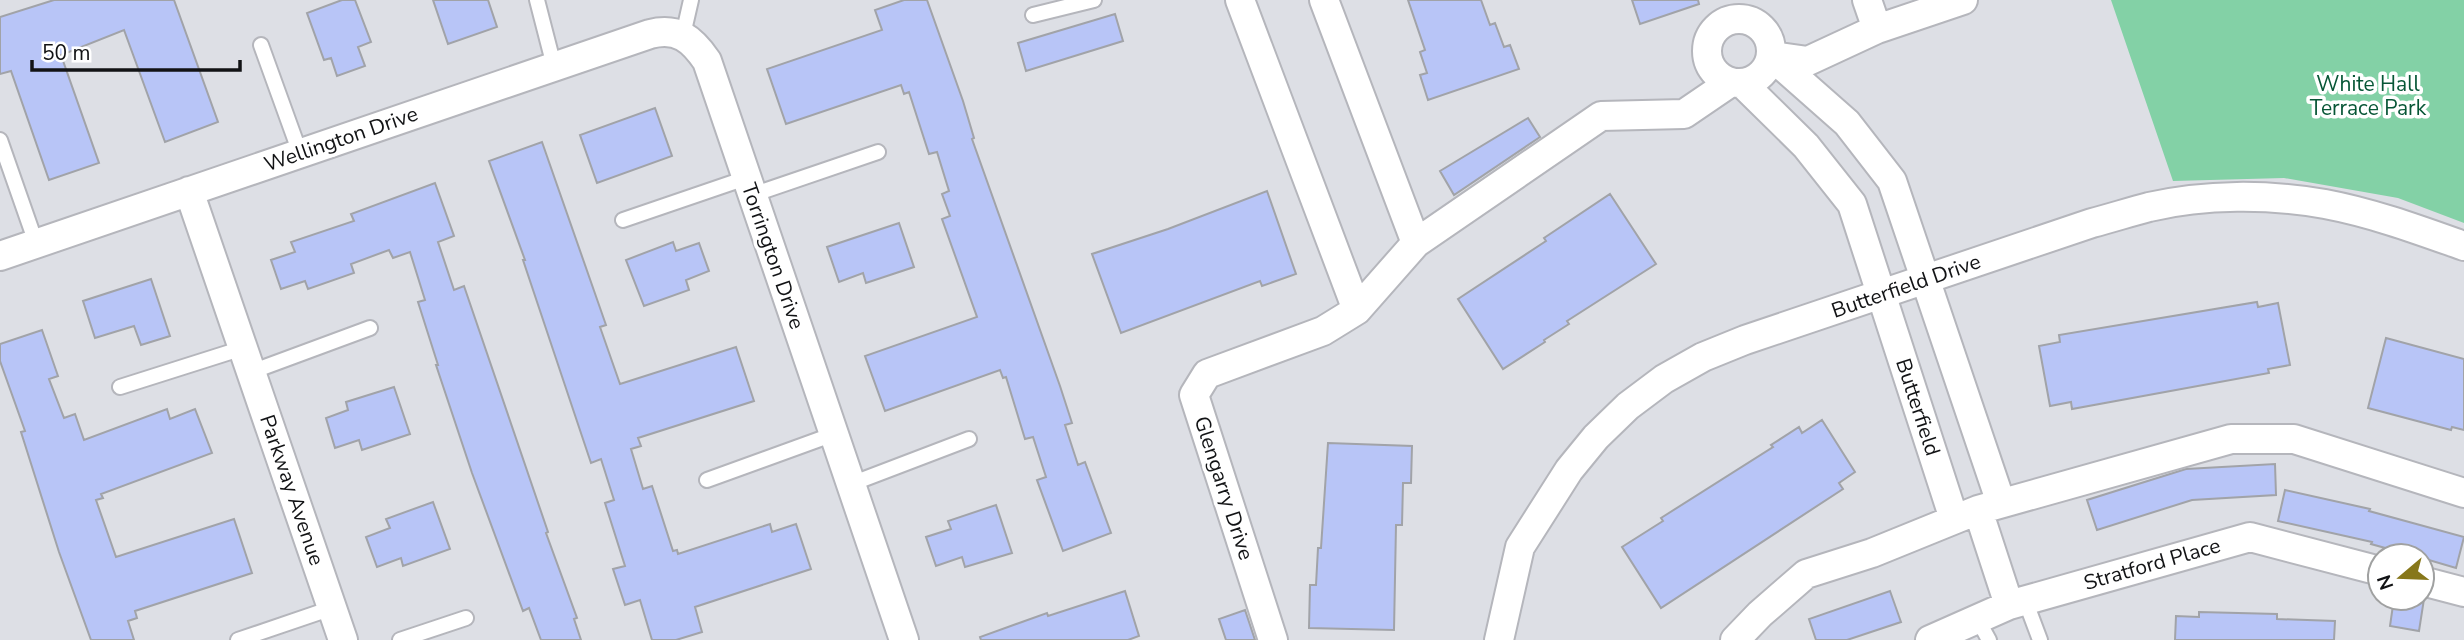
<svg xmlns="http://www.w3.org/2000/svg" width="2464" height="640" font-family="'Nunito Sans',sans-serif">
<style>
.green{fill:#83d1a6}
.building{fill:#b8c5f7;stroke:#a1a3a8;stroke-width:2}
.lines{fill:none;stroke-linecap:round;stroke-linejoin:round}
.lane-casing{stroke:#b5b6bc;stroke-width:18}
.street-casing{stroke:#b5b6bc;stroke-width:32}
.lane{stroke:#fff;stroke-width:14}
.street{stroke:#fff;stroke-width:28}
.labels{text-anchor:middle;stroke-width:7;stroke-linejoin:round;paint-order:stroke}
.park-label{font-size:21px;fill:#075636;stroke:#fff}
.street-label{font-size:21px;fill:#121315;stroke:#fff}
</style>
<rect width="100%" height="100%" fill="#dddfe5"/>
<path class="green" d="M2111,0H2464V223L2398,198L2284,178L2173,181Z"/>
<path class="building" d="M54,0H174L218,122L165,142L124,30L61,55L99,163L49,180L11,71L0,74V17Z
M342,0H355L371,42L358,47L365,66L337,76L331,58L324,60L307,13Z
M433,0H488L497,27L448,44Z
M904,0H927L963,101L974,138L972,139L1060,386L1072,423L1065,425L1078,465L1085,462L1111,533L1063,551L1037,480L1046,477L1033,437L1025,439L1006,377L1003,378L1000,370L885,411L865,356L977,317L942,219L950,216L942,194L949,191L937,152L929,154L909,92L904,94L901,85L786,124L767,69L882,30L875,10Z
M1408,0H1481L1490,25L1495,23L1504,47L1510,45L1519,69L1428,100L1420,75L1427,73L1420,52L1425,50Z
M1632,0H1698L1699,4L1640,24Z
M1115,14L1123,41L1026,71L1018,43Z
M655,108L672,156L597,183L580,135Z
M1528,118L1540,137L1454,195L1440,171Z
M542,142L606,325L600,327L620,384L736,347L754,401L638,438L641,446L631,449L643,489L652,486L673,551L677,550L678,554L770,524L772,532L796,524L811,569L695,607L702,632L676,640H652L640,600L625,605L613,569L625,566L605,503L614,500L601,459L591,463L523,260H525L489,161Z
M435,183L454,236L438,242L454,290L464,286L548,532L546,533L577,618L574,619L581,640H541L529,608L523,611L472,473L436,365H438L418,302L425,300L410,252L393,258L389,250L351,264L354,273L308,289L305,281L281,289L271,260L295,252L291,242L354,221L351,214Z
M1267,191L1296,274L1262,286L1260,281L1121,333L1092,254L1168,229Z
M1610,194L1656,264L1567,321L1569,324L1544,340L1545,342L1503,369L1458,299L1546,241L1544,238Z
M899,223L914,267L866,283L863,273L839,282L827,247Z
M673,242L676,251L699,243L709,271L686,280L689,290L644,306L626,260Z
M151,279L170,336L141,345L134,326L95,338L83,301Z
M2257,302L2258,307L2278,303L2290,365L2268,369L2269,373L2072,409L2071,402L2050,406L2039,346L2060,342L2059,335Z
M42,330L58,376L49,379L64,418L75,414L84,440L167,409L170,419L195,409L212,453L101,494L103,498L96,500L116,557L234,519L252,573L135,611L137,618L128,621L134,640H91L59,552L21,432L25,431L0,361V344Z
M2386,338L2464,359V430L2452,427L2451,430L2368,408Z
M394,387L410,434L362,450L359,440L335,448L326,418L348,410L346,402Z
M1822,420L1855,472L1839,483L1843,489L1661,608L1622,547L1663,521L1661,518L1773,447L1771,445L1799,427L1802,433Z
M1328,443L1412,446L1411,483H1403L1402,525H1396L1394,630L1309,628L1310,585H1316L1318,548H1321Z
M2275,464L2276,495L2192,500L2097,530L2087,500L2186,469Z
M2285,490L2370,509L2369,511L2464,537L2456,568L2422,558V556H2414L2371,544L2372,542L2278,521Z
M433,502L450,549L403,566L401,558L377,567L366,537L390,528L386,519Z
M996,505L1012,553L965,567L962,557L936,566L926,537L951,529L948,521Z
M1125,591L1139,636L1128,640H981L980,637L1047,613L1048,616Z
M1890,591L1901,622L1847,640H1816L1809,619Z
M2394,598L2424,599L2419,631L2390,626Z
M1245,610L1255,640H1226L1219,619Z
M2199,612L2277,614V619L2335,621L2334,640H2175L2176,616L2199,617Z"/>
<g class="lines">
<defs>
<path id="lane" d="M537,0L554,66
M1033,15L1094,0
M683,35L691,0
M261,45L300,153
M0,140L36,243
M752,195L878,152
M623,220L746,178
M251,372L370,328
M120,387L243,348
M707,480L834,434
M851,484L969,439
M2025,600L2040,640
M1978,620L1989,640
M238,640L332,608
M400,640L466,618"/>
<path id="street" d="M1240,0L1357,310
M1324,0L1416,243
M1867,0L1877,29
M1707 51a32 32 0 1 1 64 0a32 32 0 1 1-64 0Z
M1771,56L1847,123L1892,181L2001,503
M1771,56L1808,61L1877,29L1963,0
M1742,83L1806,146L1852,204L1954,519
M189,191L343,640
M0,256L650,34C678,27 692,39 707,61L904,640
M1978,510L2009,605
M2422,581L2464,592
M1273,640L1194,395L1207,374L1323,331L1357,310L1416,243L1601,116L1684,114L1731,82
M1499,640L1520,547L1569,470L1596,437L1628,406L1664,379L1703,357L1745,340L2092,223C2111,218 2130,212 2149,207C2205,194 2269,194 2325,204C2373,213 2419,230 2464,246
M1735,640L1760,614L1806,574L1872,553L1978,510L2231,439H2294L2464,493
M1930,640L2009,605L2250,537L2380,571"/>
</defs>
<use href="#lane" class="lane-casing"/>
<use href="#street" class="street-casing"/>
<use href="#lane" class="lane"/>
<use href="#street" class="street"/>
</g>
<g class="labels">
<g class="park-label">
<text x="2368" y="91">White Hall<tspan x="2368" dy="24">Terrace Park</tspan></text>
</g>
<g class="street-label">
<text transform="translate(341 139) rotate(-19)" y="7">Wellington Drive</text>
<text transform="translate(773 256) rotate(71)" y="7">Torrington Drive</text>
<text transform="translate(1906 286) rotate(-19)" y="7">Butterfield Drive</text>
<text transform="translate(1918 407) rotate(72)" y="7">Butterfield</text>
<text transform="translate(1224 488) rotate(72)" y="7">Glengarry Drive</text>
<text transform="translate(292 490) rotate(71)" y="7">Parkway Avenue</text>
<text transform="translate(2152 564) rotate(-16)" y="7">Stratford Place</text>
</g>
</g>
<g transform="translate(2401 577) rotate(251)"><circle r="33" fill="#ffffff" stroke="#a0a1a1" stroke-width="2"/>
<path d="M0-5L12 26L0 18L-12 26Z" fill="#87771a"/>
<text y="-10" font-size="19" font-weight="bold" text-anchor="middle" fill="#121315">N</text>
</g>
<path d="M32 60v10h208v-10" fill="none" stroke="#121315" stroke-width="3.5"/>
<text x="42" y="60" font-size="21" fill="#121315" stroke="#ffffff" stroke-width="5" paint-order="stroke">50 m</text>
</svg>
